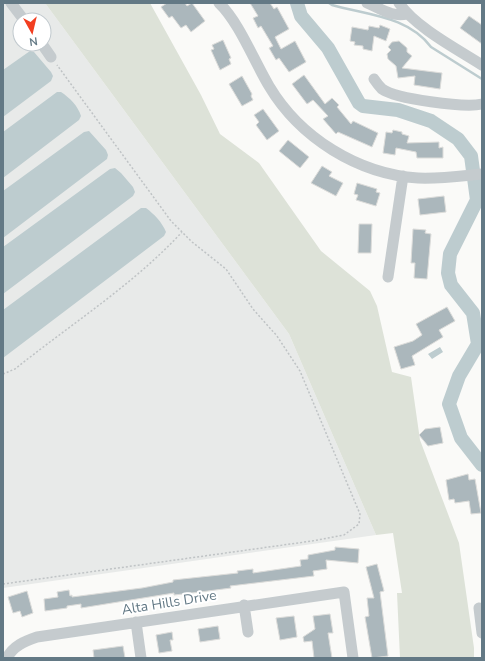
<svg xmlns="http://www.w3.org/2000/svg" width="485" height="661" font-family="'Nunito Sans',sans-serif">
<style>
.built{fill:#e8eae9;fill-rule:evenodd}
.green{fill:#dde2d8}
.water{fill:#bdcccf}
.lines{fill:none;stroke-linecap:round;stroke-linejoin:round}
.stream{stroke:#bdcccf;stroke-width:2.5}
.river{stroke:#bdcccf;stroke-width:14}
.building{fill:#abb7bc;stroke:#dcdcda}
.path{stroke:#bfc3c5;stroke-width:1.5;stroke-dasharray:2 2;stroke-linecap:butt}
.minor{stroke:#c5cbce;stroke-width:11}
.labels{text-anchor:middle;stroke-width:4;stroke-linejoin:round;paint-order:stroke}
.street-label{font-size:14px;fill:#637985;stroke:#fff}
</style>
<rect width="100%" height="100%" fill="#fafaf8"/>
<path class="built" d="M3,3H45L289,334L376,535L3,588ZM20,20H44V44H20Z"/>
<path class="green" d="M45,3H150L201,95L220,134L259,163L321,251L370,291L377,306L392,372L411,377L420,440L459,543L474,648V658H400L397,593H402L393,533L376,535L289,334Z"/>
<path class="water" d="M30,51L34,52L51,72L53,76L51,81L3,117V70Z
M57,92H61C70,98 78,106 81,116L79,120L3,178V132Z
M89,131L106,150L108,155L107,159L3,238V191L84,132Z
M115,168L121,173L133,187L135,192L133,196L3,294V247L110,169Z
M141,208H146C154,214 162,222 166,232L164,236L3,358V310Z
M440,347L443,352L432,359L428,354Z"/>
<g class="lines">
<path class="stream" d="M329,3L332,5C367,15 408,16 431,47L482,79"/>
<path class="river" d="M297,3L301,16L328,48L359,103L363,106L398,110L431,121L458,139L471,156L477,200L450,254L448,273L451,285L473,313L478,344L459,376L449,404L461,438L482,465"/>
</g>
<path class="building" d="M167,3H185L187,6L192,3L205,21L191,32L186,25L181,28L172,16L169,18L161,7Z
M250,3H270L274,9L277,7L289,29L275,37L281,49L295,41L306,62L289,72L279,58L276,60L269,48L273,46L261,26L258,28L253,18L258,16Z
M469,16L482,25V44L460,28Z
M380,25L390,29L386,41L374,36L372,51L363,49V46L354,45L355,42L350,41L352,27L368,30L369,26L379,28Z
M223,40L231,58L229,59L231,64L220,70L211,50L214,49L212,45Z
M399,41L407,48V52L412,56L402,68L442,73L440,89L414,85L415,76L398,78L396,66L388,59L387,54L391,50L388,47L392,42Z
M304,75L325,104L332,98L339,105L337,107L351,124L353,121L378,133L372,147L338,132L336,134L323,119L328,116L313,100L307,104L292,84Z
M242,76L252,94L251,96L253,100L242,106L229,84Z
M263,109L279,131L267,140L256,125L259,122L254,115Z
M393,130L402,132V134L409,136L407,143L439,142V148L443,147V158H417L416,152L396,148L395,155L383,153L386,132L392,133Z
M288,140L309,157L300,168L279,151Z
M322,166L332,172L329,176L343,183L336,196L311,183Z
M357,183L377,189L376,192L380,193L376,206L356,200L358,195L354,194Z
M444,196L446,212L420,215L418,199Z
M359,224H372L371,253H358Z
M413,229L426,230L425,233L431,234L427,279L414,278L415,263H411Z
M447,307L455,321L439,330L443,337L412,356L415,365L401,369L394,347L413,341L422,335L416,324Z
M440,427L443,443L428,446L419,435L425,429Z
M468,474L469,480L475,479L481,513L471,514L469,501L455,503L454,499L449,500L446,480Z
M335,547L359,549L358,563L326,560L327,569L313,571L314,576L230,586L231,588L200,592L174,595V593L81,608V604L67,606V608L45,611L44,599L58,597L57,592L69,590L70,596L72,595V597L142,588L173,582V580L238,573L237,571L253,569V573L301,566L300,560L308,559V555L335,550Z
M377,564L384,591L380,592L388,656L372,658L365,617L369,616L367,598H374L366,567Z
M27,591L33,613L22,617L20,611L13,613L8,597Z
M330,614L333,633H328L332,658H314L312,641L304,642L303,637L315,629L313,616Z
M294,616L297,637L280,640L276,618Z
M218,626L220,639L200,642L198,629Z
M172,632L173,640H170L172,651L159,653L156,635Z
M123,646L125,658H94L93,650Z"/>
<g class="lines">
<path class="path" d="M3,374L15,369C71,324 133,285 182,232
M3,584L312,541L344,535L359,524L360,514L300,371L277,336L253,309L226,269L192,242L171,221L57,65"/>
<path class="minor" d="M11,3L24,20
M219,3C239,22 254,61 269,86C300,138 358,174 418,178C440,179 461,176 482,174
M367,3C382,9 391,17 407,14
M399,3C415,27 457,49 482,65
M42,44L51,57
M374,79C376,82 379,86 382,89C396,99 465,108 482,104
M388,277L403,176
M244,605L248,632
M479,608L482,633
M136,622L141,658
M7,658C13,646 25,641 37,637L344,592L353,658"/>
</g>
<g class="labels">
<g class="street-label">
<text transform="translate(169 602) rotate(-9)" y="5">Alta Hills Drive</text>
</g>
</g>
<rect width="485" height="661" fill="none" stroke="#637985" stroke-width="8"/>
<g transform="translate(32 32) rotate(172)"><circle r="19" fill="#ffffff" stroke="#c1c9ce"/>
<path d="M0-3L7 15L0 10L-7 15Z" fill="#f23e20"/>
<text y="-6" font-size="11" font-weight="bold" text-anchor="middle" fill="#637985">N</text>
</g>
</svg>
